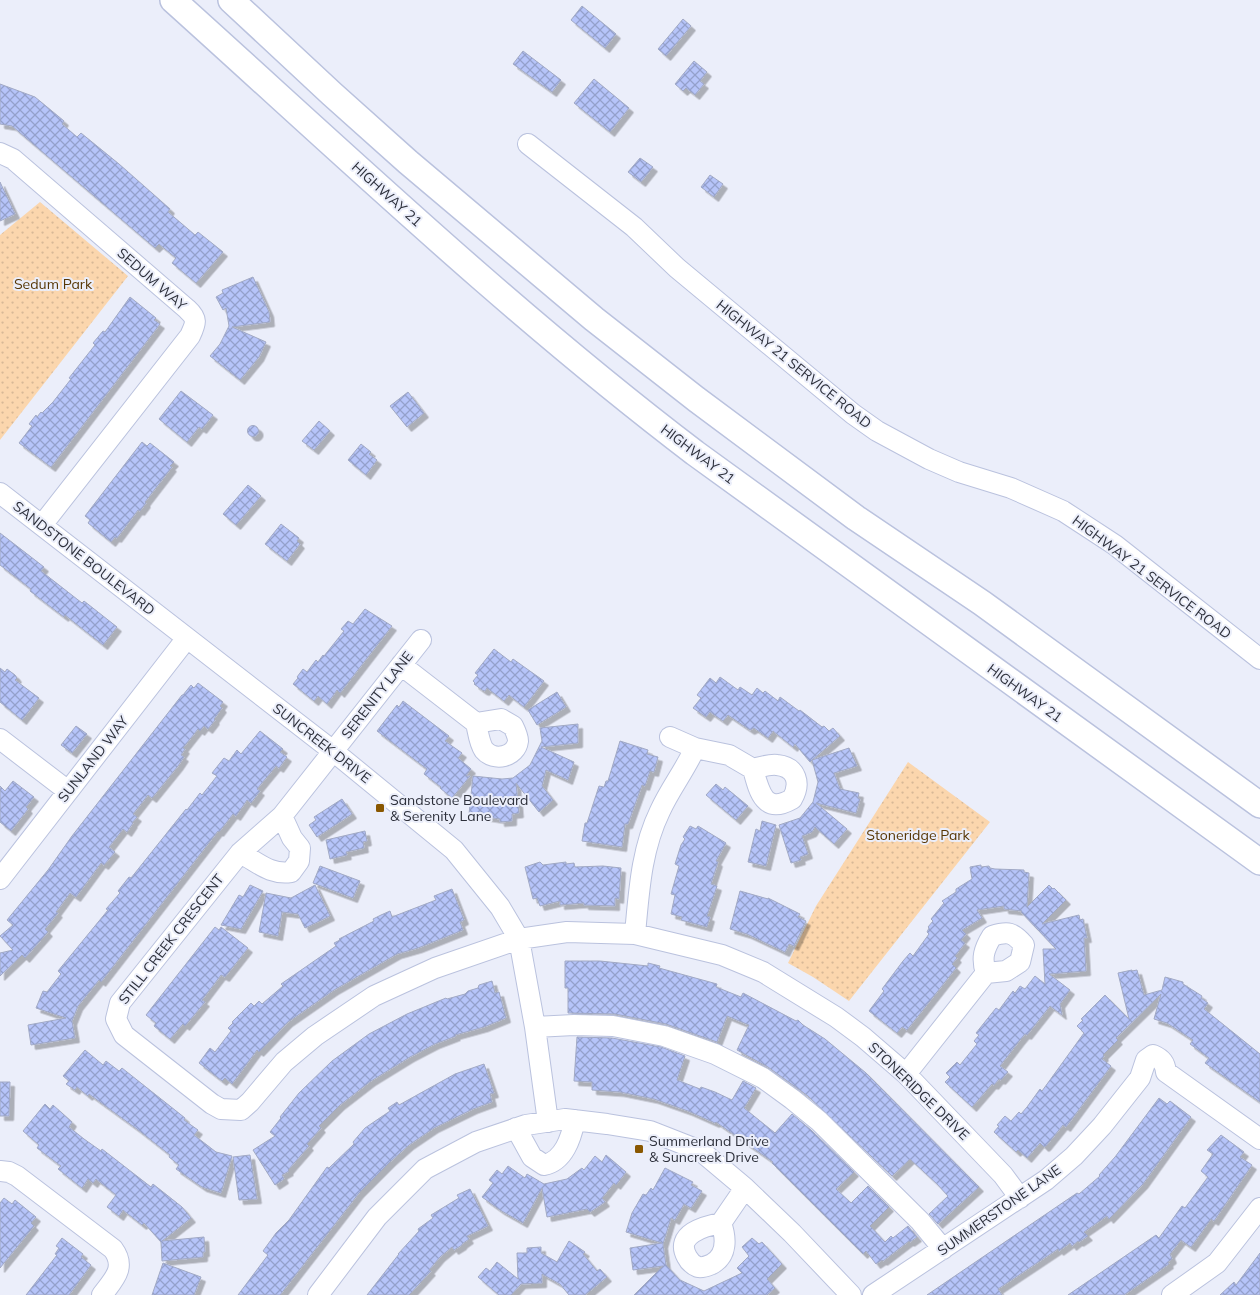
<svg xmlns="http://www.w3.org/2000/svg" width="1260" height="1295" font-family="Mulish,sans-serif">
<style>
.park{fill:url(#park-dots)}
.building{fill:url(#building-cross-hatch);stroke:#a1a9c4;filter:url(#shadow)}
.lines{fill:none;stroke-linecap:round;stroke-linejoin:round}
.minor-casing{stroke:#bac2de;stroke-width:22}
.major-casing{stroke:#bac2de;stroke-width:28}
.minor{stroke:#fff;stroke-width:20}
.major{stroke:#fff;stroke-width:25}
.poi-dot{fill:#895700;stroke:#ebeefa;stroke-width:2}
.labels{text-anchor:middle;stroke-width:4;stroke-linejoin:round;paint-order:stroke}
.street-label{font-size:14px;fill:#2d303b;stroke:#ebeefa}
.park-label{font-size:14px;fill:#573604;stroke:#ebeefa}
.poi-label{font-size:14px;fill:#2d303b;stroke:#ebeefa;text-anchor:start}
</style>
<defs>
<pattern id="park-dots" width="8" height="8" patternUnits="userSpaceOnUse" patternTransform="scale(1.25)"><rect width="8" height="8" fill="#fbd6ad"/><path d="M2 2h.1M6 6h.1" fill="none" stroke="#d7b896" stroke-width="1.8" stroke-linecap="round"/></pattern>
<pattern id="building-cross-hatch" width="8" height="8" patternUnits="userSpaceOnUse" patternTransform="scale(1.25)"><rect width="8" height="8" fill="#b6c4f9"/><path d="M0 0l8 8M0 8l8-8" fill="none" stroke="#94a0cb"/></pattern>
<filter id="shadow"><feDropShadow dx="4.5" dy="4.5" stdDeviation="0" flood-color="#0004"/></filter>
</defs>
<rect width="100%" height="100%" fill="#ebeefa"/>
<path class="park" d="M40,202L128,276L0,440V235Z
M908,762L990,822L849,1001L813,977L788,963L816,906Z"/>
<path class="building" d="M582,6L616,34L605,48L571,20Z
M683,19L691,26L666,56L658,49Z
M523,51L561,80L552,92L513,64Z
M694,61L707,72L700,81L704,84L695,95L686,88L683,91L675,84Z
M594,79L629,108L610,132L574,103Z
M0,84L35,97L64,121L62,124L77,137L81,133L119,164L170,209L168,212L195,235L198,232L223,252L196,283L172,263L176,258L159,244L155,248L12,126L0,124Z
M640,158L653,167L641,182L628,172Z
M710,175L723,184L714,197L701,187Z
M0,182L15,214L0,221Z
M253,277L269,312L270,322L232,327L266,342L259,357L240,380L210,356L220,344L229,326L226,308L223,310L216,297L223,293L222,290Z
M130,297L156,318L154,320L160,324L51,467L19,443L32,426L29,424L36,415L37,417L41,412L42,413L53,402L71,379L69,378L95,345L93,343L103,331L105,332Z
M181,391L213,415L202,429L199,427L187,442L159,419Z
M408,392L424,413L407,427L390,406Z
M319,421L330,431L314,450L302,441Z
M247.5 431a5.5 5.5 0 1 1 11 0a5.5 5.5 0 1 1-11 0Z
M142,442L147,446L150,443L174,462L170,466L172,467L145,502L146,503L140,511L138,510L117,538L115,537L111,542L88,523L90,520L85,516Z
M361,444L371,452L369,454L377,460L366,475L348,460Z
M248,485L261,496L236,525L223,514Z
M281,524L299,538L297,541L300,544L287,561L265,544Z
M0,533L44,567L41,571L82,603L84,601L117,627L103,645L65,615L64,617L30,591L31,589L0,565Z
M365,609L392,626L340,693L337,690L327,704L318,696L314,701L293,684L298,678L297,677L303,669L307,672L316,660L318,662L323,655L324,656L344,631L341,629L348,621L353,624Z
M494,649L511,662L513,659L544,681L524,707L509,695L504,701L487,688L485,691L482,690L474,684L475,683L473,681L478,675L475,673Z
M0,668L5,672L7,669L15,675L17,678L15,680L39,698L22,720L0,702Z
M720,677L738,690L740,687L752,695L757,688L763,693L765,691L778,701L780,697L799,711L800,710L822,727L824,726L829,731L833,728L840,736L812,760L849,748L857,766L834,773L840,789L859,793L858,798L860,799L856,813L816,803L847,829L834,844L815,827L812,832L802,836L808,854L800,857L801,860L791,863L779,825L800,818L813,802L818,782L812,760L810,762L795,744L793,747L773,731L768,738L754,728L750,730L728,715L723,721L710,712L706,717L693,708L701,698L697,695L710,678L716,683Z
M198,683L223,702L220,706L222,708L214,719L215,720L208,729L204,726L200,731L198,729L183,748L185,749L181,755L184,757L178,766L152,798L148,795L133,814L137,817L132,823H133L127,832L123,829L109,847L115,852L104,865L101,863L76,897L70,893L56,912L58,913L45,929L48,932L25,958L22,955L0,976V953L13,950L0,936L13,925L7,920L48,870L72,836L182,695H183L191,685L194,688Z
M557,692L566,707L537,725L528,710Z
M403,701L449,736L445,741L462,753L458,758L471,769L466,776H470L452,798L440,788L441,787L424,774L427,769L377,731L397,705L399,707Z
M578,724V743L541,747L574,762L568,780L546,770L542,786L553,800L539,812L516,783L519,813L512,814V821L500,822V819L469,814L473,776L502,779L513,778L530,765L542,741L540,728Z
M76,726L87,734L72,753L61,745Z
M260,731L283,749L280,752L287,757L279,768L276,766L257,789L260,791L251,803L247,800L236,816L233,814L219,832L218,831L101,982L99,980L78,1006L72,1021L75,1038L31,1045L28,1025L66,1018L36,1008L43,991L47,992L61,974L58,971L108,910L106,909L120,893L118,891L129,877L131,878L186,809L187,810L200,793L202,795L217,776L212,773L224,758L229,761L237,750L241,754Z
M620,741L648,750L647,754L658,757L654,772L650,771L645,786L642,785L628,824H625L622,847L582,841L585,823H587L599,786L604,787L606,781H608Z
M13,781L34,797L26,807L28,809L11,831L0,822V786L5,791Z
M716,784L723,790L725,787L748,806L736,820L706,795Z
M342,799L352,814L317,837L309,825L316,820L314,817Z
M762,821L776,825L766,866L748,862L756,829L760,831Z
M690,826L696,829L698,826L726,843L716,861L718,862L711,884L717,886L707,916L710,917L707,927L681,920L682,917L671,914L675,895L671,894L679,866L675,864L681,845L685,839L683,837Z
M365,831L367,841L363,842L364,848L346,852L347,855L330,859L326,840Z
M540,862L543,865L566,862V864L574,863L575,867L603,866L621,868L619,899L615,898V906L584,905V903L560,905V901L540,906L537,898L533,899L525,867Z
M981,865V867L989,866L990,868L995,869L1024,870V872L1029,873L1027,907L1049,885L1053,889L1054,888L1066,900L1042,924L1079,915L1080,920L1083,919L1087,938H1084L1086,971L1049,974L1070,990L1060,1004L1062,1015L1050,1006L1027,1035L1025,1034L1020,1040L1000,1066L1008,1072L1001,1080L999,1079L994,1085L992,1084L972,1107L945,1082L950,1077L946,1073L957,1062L960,1065L977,1044L974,1041L979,1035L976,1033L996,1008L999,1010L1013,991L1015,993L1020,986L1025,989L1035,976L1045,984L1043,949H1056L1021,912L1022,911L1004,909V906L977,910L982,918L962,930L966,934L961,940L965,943L955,956L957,958L952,964L956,968L907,1030L902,1027L897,1033L869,1011L884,991L882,989L903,961L910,953L913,956L929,934L927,932L929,928L928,927L933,921L931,919L944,903L942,901L956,892V889L972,879L970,867Z
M320,866L360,881L353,898L313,883Z
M250,885L263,891L241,929L221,925L239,895L243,897Z
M315,885L330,916L305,928L298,914L282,912L278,936L259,932L266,893L291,898Z
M452,889L464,920L460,922L463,930L418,948L397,954L334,990L288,1022L259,1052L257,1050L232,1084L225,1078L222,1081L199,1063L210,1048L215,1052L231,1031L228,1028L233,1023L232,1022L251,1003L254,1006L259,1001L262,1004L283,986L281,984L336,946L334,943L340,940L339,939L374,921L373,919L381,915L390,911L392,917L436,900L434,896Z
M740,891L768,899V898L800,914L798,917L806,921L794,946L789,944L785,952L747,934L730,929Z
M215,927L219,930L221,927L248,948L225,977L221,975L202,1000L205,1002L185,1026L183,1024L170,1039L154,1026L156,1023L146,1015Z
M565,961H600L648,966V963L660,966L659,968L717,984L716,987L741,997L743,993L796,1021L798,1020L803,1025L825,1039L866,1073L979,1187L938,1224L929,1214L948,1196L937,1184L910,1159L892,1176L808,1096L768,1067L737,1050L749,1025L727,1016L717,1042L666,1024L615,1014L568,1013V988H565Z
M1132,970V971L1137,970L1144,995L1162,990L1165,977L1183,982V984L1202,996L1201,998L1208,1003L1204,1009L1260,1054V1102L1205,1063L1209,1058L1190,1044L1193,1040L1167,1023L1154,1019L1161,994L1116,1038L1118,1040L1103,1055L1104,1056L1102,1059L1111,1066L1066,1127L1063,1125L1046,1146L1044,1147L1040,1143L1027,1158L1018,1150L1016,1152L994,1132L999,1126L997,1125L1005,1116L1011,1121L1019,1112L1021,1114L1027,1107L1040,1089L1042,1091L1084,1033L1077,1026L1083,1020L1081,1019L1105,995L1129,1019L1118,973Z
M492,981L495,993L499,992L506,1018L484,1027L455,1035L456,1036L435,1044L410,1057L371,1081L340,1105L319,1126L321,1128L307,1144L309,1146L288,1170L289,1171L282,1175L284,1179L275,1185L253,1150L275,1136L270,1132L281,1118L280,1117L299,1093L332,1061L369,1034L407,1014L446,998L447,999L465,994L468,991L478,988L479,985Z
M577,1037L612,1038L661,1047L685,1056L677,1080L700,1089L701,1087L715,1092L732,1100L743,1081L756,1088L744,1108L775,1133L792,1114L811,1130L854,1172L836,1189L851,1203L868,1186L889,1207L870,1226L885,1242L891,1236L893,1238L908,1226L917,1237L910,1242L909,1241L883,1261L882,1260L876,1264L866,1251L863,1254L772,1163L773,1162L716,1122L715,1123L688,1111L654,1099L620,1092L592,1090V1082L574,1081Z
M85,1050L103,1065L106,1061L119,1071L122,1068L185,1118L184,1120L198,1130L194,1135L216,1152L232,1156L221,1193L202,1187L176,1169L179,1165L169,1157L170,1155L137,1129L89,1094L88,1096L77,1087L75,1090L66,1084L69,1081L63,1076Z
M484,1064L494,1093L490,1094L492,1102L473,1109L434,1128L409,1145L391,1161L359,1193L280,1295H238L268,1255L263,1251L276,1233L289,1220L327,1167L329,1168L354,1144L353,1142L365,1128L390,1111L388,1108L397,1102L399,1105L455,1074Z
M0,1082H10L9,1116H0Z
M1159,1098L1167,1104L1170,1101L1191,1117L1143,1184L1109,1219L1107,1216L1084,1232L1088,1236L1079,1242L1078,1241L1072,1246L1070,1243L1059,1251L1058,1249L998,1289L1002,1295H927L1077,1193L1079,1194L1100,1176L1099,1175L1115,1157Z
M45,1104L50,1109L53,1105L72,1122L69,1127L84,1139L101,1151L102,1149L151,1187L153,1184L182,1207L191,1218L162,1241L204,1237L205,1252H203V1257L162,1261L161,1242L144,1223L142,1225L123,1210L119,1216L107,1207L116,1195L96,1179L93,1183L88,1179L82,1188L58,1169L61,1166L37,1148L39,1145L23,1131Z
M1221,1135L1244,1152L1240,1157L1252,1165L1214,1221L1211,1219L1191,1247L1181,1240L1170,1254L1172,1259L1168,1262L1169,1264L1124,1295H1068L1156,1235L1159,1238L1182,1206L1185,1208L1208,1177L1201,1171L1213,1154L1207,1150Z
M250,1155L257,1199L239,1200L233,1157Z
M606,1155L626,1172L616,1185L614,1183L602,1198L605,1202L590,1212L587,1209L547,1217L542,1188L523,1223L500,1210L482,1197L493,1183L489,1180L497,1170L502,1174L508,1166L525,1178L527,1174L544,1184L567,1179L582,1168L584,1170L595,1156L602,1162Z
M665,1168L693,1182L691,1185L702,1191L691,1208L684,1204L675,1220L671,1218L663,1244L666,1265L680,1280L704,1291L742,1273L737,1268L749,1256L742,1247L752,1238L759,1244L762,1242L782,1264L767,1279L775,1288L767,1295H634L663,1266L633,1270L630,1248L662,1243L626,1232L632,1213L643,1194L646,1195L651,1188L653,1190Z
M470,1189L488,1226L467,1236L469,1239L462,1244V1245L454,1250L452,1247L440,1257L429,1270L431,1271L409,1295H367L399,1254H398L419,1231L418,1229L433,1218L431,1215L459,1198L457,1195Z
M4,1198L12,1204L15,1200L36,1217L31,1223L34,1226L0,1268V1203Z
M62,1238L83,1254L81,1257L91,1265L69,1295H26L57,1255L55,1254L59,1248L56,1246Z
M569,1241L585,1252L583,1254L597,1271L600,1269L607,1277L585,1295H569L560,1284L542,1274V1283L521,1284L511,1295H499L478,1277L486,1268L490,1271L497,1262L518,1279L517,1253H527V1248L541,1247V1253L557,1262Z
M1260,1253V1295H1220L1234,1282L1236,1285Z
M163,1263L201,1277L194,1295H152Z"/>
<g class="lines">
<defs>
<path id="minor" d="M528,144L634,227L677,268L853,414L877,431L929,459L959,472L1011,488L1063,511L1115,545L1260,659
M0,153L13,159L187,309C198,319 196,323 190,336L42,525
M0,493L333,751L454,850L500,907L519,939L535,1027L548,1122
M421,640L282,816L240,853L120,1003L116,1019L124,1035L212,1104L221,1109L241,1110L250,1102L284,1062L315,1036L374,996L435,968L519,939L567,932L635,934L722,955L763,972L836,1017L863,1037L906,1074L1003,1175L1020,1198
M401,665L476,723C478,731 479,743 484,750C494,762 516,757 518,741C518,736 515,730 513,726L501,719L476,723
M670,737L695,748
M0,739L68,791
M240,853C258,862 269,875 291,872L299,861L300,848L292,838L282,816
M0,879L187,638
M635,934C639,892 641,850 660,811C670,789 685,770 695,748L729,755L753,769C759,791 764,815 792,799C801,784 797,767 777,765C769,764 761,767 753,769
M535,1027L574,1025L613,1026L664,1036L715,1054L763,1078L792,1099L819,1121L920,1221L943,1249
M906,1074L986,973L1006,971L1020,962L1024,945C1013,932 1008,931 992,936C984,949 981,958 986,973
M516,1128L532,1157L544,1165C564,1161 571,1138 575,1120
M0,1171L9,1172L17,1176L113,1249C127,1268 113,1280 102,1295
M721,1223C726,1237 728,1255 712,1264C707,1266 703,1268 698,1267C693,1265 689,1261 687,1257C674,1234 705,1226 721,1223L745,1188
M318,1295L377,1217L425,1169L476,1142L526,1125L565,1119L607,1124L650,1131L701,1151L745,1188L792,1233L851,1295
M873,1295L1046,1180L1074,1156L1102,1126L1140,1078L1146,1060L1153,1055C1162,1059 1165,1063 1166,1072L1260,1139
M1172,1295L1217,1263L1260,1208"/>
<path id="major" d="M173,0C344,154 511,313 695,453L1260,862
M231,0L332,94L408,162L594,319L696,399L856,518L982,603L1260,805"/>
</defs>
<use href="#minor" class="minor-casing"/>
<use href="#major" class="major-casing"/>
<use href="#minor" class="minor"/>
<use href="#major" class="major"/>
</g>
<g class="poi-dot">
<rect x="375" y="803" width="10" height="10" rx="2.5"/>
<rect x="634" y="1144" width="10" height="10" rx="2.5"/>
</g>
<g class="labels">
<g class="street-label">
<text transform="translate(387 194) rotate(42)" y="5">HIGHWAY 21</text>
<text transform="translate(152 279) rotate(41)" y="5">SEDUM WAY</text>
<text transform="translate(794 364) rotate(39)" y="5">HIGHWAY 21 SERVICE ROAD</text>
<text transform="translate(698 454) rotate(37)" y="5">HIGHWAY 21</text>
<text transform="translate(84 558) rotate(38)" y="5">SANDSTONE BOULEVARD</text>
<text transform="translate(1152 577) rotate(37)" y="5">HIGHWAY 21 SERVICE ROAD</text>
<text transform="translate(1025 693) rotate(36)" y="5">HIGHWAY 21</text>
<text transform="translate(377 695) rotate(-52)" y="5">SERENITY LANE</text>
<text transform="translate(322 743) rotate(38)" y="5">SUNCREEK DRIVE</text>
<text transform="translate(93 759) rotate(-52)" y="5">SUNLAND WAY</text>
<text transform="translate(171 939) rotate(-52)" y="5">STILL CREEK CRESCENT</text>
<text transform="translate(919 1091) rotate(44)" y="5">STONERIDGE DRIVE</text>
<text transform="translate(999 1210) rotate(-35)" y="5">SUMMERSTONE LANE</text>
</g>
<g class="park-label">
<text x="53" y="289">Sedum Park</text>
<text x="918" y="840">Stoneridge Park</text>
</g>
<g class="poi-label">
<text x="390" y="805">Sandstone Boulevard<tspan x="390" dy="16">&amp; Serenity Lane</tspan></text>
<text x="649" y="1146">Summerland Drive<tspan x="649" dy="16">&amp; Suncreek Drive</tspan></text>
</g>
</g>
</svg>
